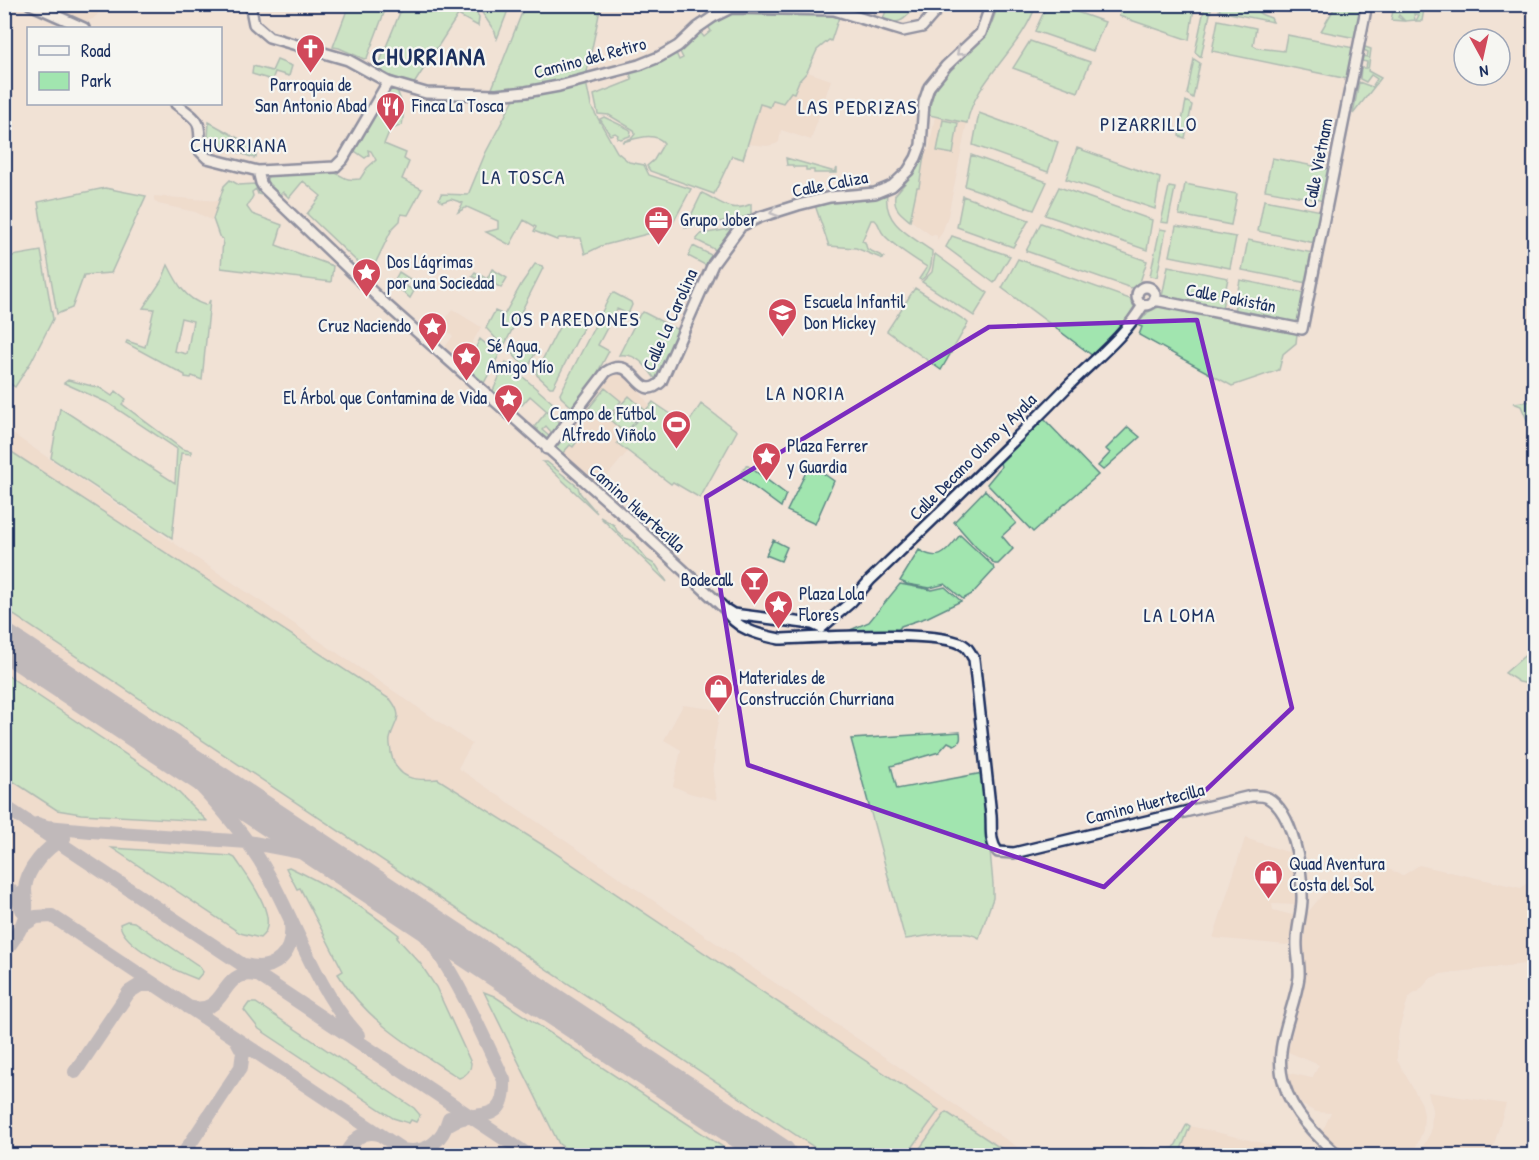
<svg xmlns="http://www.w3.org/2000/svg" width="1539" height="1160" font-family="'Patrick Hand',sans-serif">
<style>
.built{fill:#edd4c2}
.green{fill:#a1e5af;stroke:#5e8a86;stroke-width:1.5;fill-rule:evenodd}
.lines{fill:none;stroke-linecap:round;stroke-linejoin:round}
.taxiway{stroke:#86889a;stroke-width:14}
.runway{stroke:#86889a;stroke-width:36}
.secondary-casing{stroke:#1b2f5e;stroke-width:14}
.secondary{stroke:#f6f6f2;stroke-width:9}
.oneway{stroke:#8892a8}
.marked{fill:none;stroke:#7b2cbf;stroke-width:4.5;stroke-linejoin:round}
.labels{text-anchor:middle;stroke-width:4.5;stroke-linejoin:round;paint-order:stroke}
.street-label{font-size:18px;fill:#1b2f5e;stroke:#f6f6f2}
.poi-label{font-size:18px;fill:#1b2f5e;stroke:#f6f6f2;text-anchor:start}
.neighbourhood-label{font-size:20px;letter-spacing:1.5px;fill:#1b2f5e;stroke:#f6f6f2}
.district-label{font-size:24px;font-weight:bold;letter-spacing:1.5px;fill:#1b2f5e;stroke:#f6f6f2}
</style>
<rect width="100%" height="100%" fill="#f1e2d6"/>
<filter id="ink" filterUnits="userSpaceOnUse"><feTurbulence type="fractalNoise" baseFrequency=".0167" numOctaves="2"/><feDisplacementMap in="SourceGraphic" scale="12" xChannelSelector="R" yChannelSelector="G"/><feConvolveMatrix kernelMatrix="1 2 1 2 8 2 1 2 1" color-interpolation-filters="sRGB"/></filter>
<g filter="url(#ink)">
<path class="built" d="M43,5H103L98,14L93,19L87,21L66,14L62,9L59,12Z
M808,72L831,80L811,140L781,130L779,142L776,144L767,146L747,144L760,104L794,92L799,81Z
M935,116L967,123L948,216L942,233L937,240V236L933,234L932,236L899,212L894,200L897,191L917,169L925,150H929Z
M154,196L220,201L211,220L195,212L158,204L154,200Z
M452,309L481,327L463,360H460L445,347L453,336L442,326Z
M614,372L627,374L650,406L618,443L628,451L599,486L580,471V467L575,466L555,449L554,444Z
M4,428L472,744L458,768L1029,1155H5Z
M683,705L720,710L713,751H715L713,776L717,800L689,793L673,786L681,750L664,740Z
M1245,838L1294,854L1298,884V905L1272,904L1273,910L1296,916L1292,943L1286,945L1213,938Z
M1382,865L1402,876L1419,865L1521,888L1534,877V963L1441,974L1431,978L1418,992H1415L1408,999L1399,1030L1397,1048V1060L1422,1104L1424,1115L1423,1130L1417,1145L1409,1155H1348L1320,1136L1331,1113L1316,1112L1302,1105L1286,1079L1285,1072L1312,1078L1319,1065L1288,1052L1299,1001L1297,1000L1305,934L1301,930L1303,918L1323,894L1333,886L1344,879Z
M1428,1092L1506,1104L1491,1155H1418L1431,1132L1432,1110Z
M1190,1126L1262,1143L1310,1155L1173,1156L1180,1151Z"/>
<path class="green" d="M349,5H387L367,58L364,59L339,48L333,47Z
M403,5H472L479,17L478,26L458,15L412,87L377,69Z
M477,5H510L497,39L495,32Z
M525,5H601L587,72C556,85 524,89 491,91Z
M888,5H932L928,8C905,3 913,27 882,22Z
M998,5H1036C1022,48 974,81 967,123L929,115C933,71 957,68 982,39C991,29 994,17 998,5Z
M1047,5H1057L1105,22L1093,51L1035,31Z
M1185,5L1194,8L1189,40L1119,16L1124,5Z
M1205,5H1207L1211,9L1201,57L1195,52Z
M1221,5H1255C1256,14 1263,15 1271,18L1273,22L1219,11Z
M1332,5H1363L1356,38L1321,31L1335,7Z
M1394,6L1424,9L1422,21H1416L1419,15L1414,14L1415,20L1405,21L1399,15L1398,17L1404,21L1391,20Z
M737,11L840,14L831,41L829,40L817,50L807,72L799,81L794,93L791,92L783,103L773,100L770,107L760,104L743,159L732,156L714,194L650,171L647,166L654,160L664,143C654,131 636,139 622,142L632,138L635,134L634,130L609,115L598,114L594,95L632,80L630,73L651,66L676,53L679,60L683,58L679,50L700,32L704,37L711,31L708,26L711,23Z
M1218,20L1256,28L1253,45L1258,48L1284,51L1287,35L1354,48L1348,79L1212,51Z
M1030,41L1090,62L1078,92L1013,68Z
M1365,47L1371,49L1368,71L1381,78L1353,114L1359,82L1372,87L1377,79L1371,75L1366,82L1360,79L1361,68H1366L1367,62L1362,61L1363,56L1367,57L1368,52L1364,50Z
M1194,59L1200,63L1193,98L1187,94Z
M277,60L292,66L289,76L275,72L272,80L252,74L253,66L272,71Z
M586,82L591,106L617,152L629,162L644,165L649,175L691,189L670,228L601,246L585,254L581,238H559L557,240L534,231L536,227L524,220L510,245L486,232L498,229V221L467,207L458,212L463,203L451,199L442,202L439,199L441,194L468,195L485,154L515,97Z
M390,88L397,90C402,103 405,111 402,125L395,128L391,127L384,144L406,153L404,159L409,162L402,179L422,189L408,215L401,214L400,221L392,229L370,274L307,214L321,196L303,181L289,198L283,192L279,196L268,186L266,180L269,175C285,173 318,168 332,172C346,176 342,181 360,179L367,168L376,160L371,151L368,150L369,155L365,158L352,149L387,89Z
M1186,101L1192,105L1185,138L1179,136Z
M979,113L1058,142L1048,172L973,145Z
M604,117L629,129L631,131L630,136L621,139L617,138L618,135L615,133L610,135L600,119Z
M943,120L958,123L953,154L937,151Z
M209,122L254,147L257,145L256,157L254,158L214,144L208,138Z
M1077,148L1160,178L1155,209L1066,179Z
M925,150L919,187H917L910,221C900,213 893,208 895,195L917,169Z
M971,155L1047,182L1034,210L965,186Z
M786,158L835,172L837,168V173H814V170H806V167H793V165H787Z
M1272,158L1330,169L1324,201L1265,190Z
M230,180L239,185L255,184L266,196L258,194L256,189L252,192L253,196L247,207L252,214L282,225L276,245L333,266L331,282L221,268L223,239L219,236L213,219L224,186Z
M1185,184L1237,194L1231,225L1179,215Z
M1059,187L1152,220L1147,250L1045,215Z
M1169,187L1175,188L1168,223L1161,222Z
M105,188L146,196L111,273L84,275L72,308L57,314L38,202Z
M702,193C720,201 731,214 751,204V216L685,228Z
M883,194H887C883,224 911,236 932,251C932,263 931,273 921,280L919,279L927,267C912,257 896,248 884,235C879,230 880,224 875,220H871L862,241L865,242L867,249L884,257L883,259L856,248L829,246L815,205L835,200Z
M963,196L1029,220L1013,247L957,227Z
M1264,200L1322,211L1315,243L1258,231Z
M1041,223L1147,261L1140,282L1131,288L1026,251Z
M1176,226L1236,237L1230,268L1170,256Z
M730,229L733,231L718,251L696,240L701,234Z
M1160,229L1166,230L1157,277L1150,276Z
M952,236L1010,256L994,283L946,247Z
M1248,240L1313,253L1307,283L1242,270Z
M693,246L715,257L709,267L688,256Z
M4,247L7,257L41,251L53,319L31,362L15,387L5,380Z
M935,254L988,293L974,316L922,282L932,272Z
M1018,259L1130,299L1134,307L1123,325L1093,356L1002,288Z
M535,264L542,266L543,268L505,344L502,345L486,328L495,311L504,315L522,283Z
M168,265C177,283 185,299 205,305L208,304L210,300L202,380L192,376L191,378L185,377V375L126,343L127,341L145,347L154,309L143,308L162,280ZM181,318L193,321L187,354L174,351Z
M1168,266L1228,278L1222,308L1162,297Z
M492,269L507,278L501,288L486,279L484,283L472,276L475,272L487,279Z
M399,272L410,279L406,286L414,291L410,298L393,283Z
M1240,280L1305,293L1299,324L1234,311Z
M915,288L966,321L968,323L941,370L887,331Z
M614,293L631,302L632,305L628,314L617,309L598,345L609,351L586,394L576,407H572L561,397L560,394L611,294Z
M1161,306L1297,334L1296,343L1283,354L1279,370L1232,386L1139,335L1142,327L1137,325L1148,312Z
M643,312L678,330L679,333L671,345L673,346L658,383C648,369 638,352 619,355L640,314Z
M566,314L585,324L553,387H550L537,375L536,372Z
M480,339L499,355L484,383L482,384L466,368Z
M526,346L536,351L529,366H526C520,361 509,355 514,347L523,352Z
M506,362L554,404L548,412L561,424L553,434L546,426L542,430L550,437L546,441L536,433L538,430L535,426L547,411L530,396L522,405L512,396L506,402L517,411L515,414L492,393Z
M68,380L100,388L112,396L116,391L126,399L122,404L182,449L191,451V454L181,453L172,538L51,458L60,408L175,483L177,449L108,403L64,383Z
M605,388L621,401L605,421L589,408Z
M629,396L645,410L635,421L619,407Z
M1534,401V436L1521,406L1513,403Z
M653,402L687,425L701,404L737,431L700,498L673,482L671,484L617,443Z
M619,408L635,422L625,433L609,419Z
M1044,419L1098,475L1033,532L987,484L1001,467L1000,462Z
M1128,427L1140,437L1103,470L1098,466L1110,453L1106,449Z
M566,429L578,440L573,447L570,445L561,455L554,446Z
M4,447L391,700C405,719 394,720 390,739C389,743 391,748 391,753C397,780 415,781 438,779L549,849L939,1110L907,1155H826L5,609Z
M543,462H547L578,487L580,493L597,513Z
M810,464L834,481L815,524L787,511Z
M747,465L786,494L781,507L739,476Z
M985,490L1016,523L1002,536L1013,549L998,564H995L976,547L954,522Z
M600,517L614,525L617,531L625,538L631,540L647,560L656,565L667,582Z
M960,535L993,566L994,570L972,594L963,599L945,584L930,588L907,584L900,581L919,550C941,563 946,552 960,535Z
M773,540L787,547L781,561L766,555Z
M900,584L932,590L945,587L961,601L928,617L901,626L897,632L848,631L869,622Z
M1530,651L1534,653V685L1519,682L1505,673Z
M4,673L155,774L175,789L207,821L81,814L57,810L5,776Z
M960,732C961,739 961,742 954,745L948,742L939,752L891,766L897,789L983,773L993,884V898L979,938C963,927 925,937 905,939L851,739Z
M112,848L231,856L235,858C246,875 283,920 260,938L240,933Z
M289,867C328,885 365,908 399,935L397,938L420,963L436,987L471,1063C471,1071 467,1075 459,1078L453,1074C409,1045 366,1020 338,974L343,971L300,888L297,889L286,868Z
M127,921L134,922L199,966L203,972L197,979C178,972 122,946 120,924Z
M484,992L494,996L735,1155H575L559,1144Z
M249,1003H256L414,1108L420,1115L416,1122L411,1120L409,1123L393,1118L259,1029L244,1010Z
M946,1112L1011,1155H915Z
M1187,1124L1190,1126L1180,1152L1173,1155H1136L1140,1148L1161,1150L1174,1148Z"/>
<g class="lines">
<path class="taxiway" d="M165,748C203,788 242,827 269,876C298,929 317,990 358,1035
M4,806L530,1156
M37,824L47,827L91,831L248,842L306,853L353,873
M5,885L17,897L23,912
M382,892C401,910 422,927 436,949C463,990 483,1036 504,1080C506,1130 474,1106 447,1125
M22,926L36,917L52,916L412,1156
M4,953C12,941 22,930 25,916C28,906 25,898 25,889C26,869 47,847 64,838
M245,965C275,973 294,954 291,924
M188,1007C229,1018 218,968 256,975
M75,1072L129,992L140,985H154
M403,1150C427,1155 443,1140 449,1118
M182,1156L241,1067L243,1052L236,1039
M344,1156C353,1142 360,1129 379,1134"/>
<path class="runway" d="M4,642L779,1156"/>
<defs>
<path id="secondary" d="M30,4L84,28
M250,4L254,24L269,37L348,60L388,82L426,93L496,95L526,92L559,86L639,65L659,57L678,46L697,28L713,17L731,8L834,10L903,31L922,27L935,12L938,4
M1529,4L1534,6
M176,104C201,123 200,119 200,151L207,158L258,171L335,167L343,159L388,82
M258,171L261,183L264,188L381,300L639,529L725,609L733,614L812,624L821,628
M1137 296a9 9 0 1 1 18 0a9 9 0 1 1-18 0Z
M1154,300L1302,329L1367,4
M547,449L606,372C635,352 637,405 661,382L713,264L741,226L760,217L798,205L830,197L875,193L892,186L908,171L916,158L921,145L924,102L929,87L946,66L981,33L991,4
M725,609C735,629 759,635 780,639C811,638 947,628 966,647C969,650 972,656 974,659L991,815C992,828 989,842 998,852L1014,853L1251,796C1256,796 1263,795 1268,798C1293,812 1302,869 1302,895C1303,910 1297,925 1297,940C1296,952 1300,965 1299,977C1294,1013 1272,1047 1284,1084C1293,1114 1316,1136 1339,1156
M821,628L851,602L870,580C937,516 1004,452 1069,385C1094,360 1125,336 1143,305"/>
</defs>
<use href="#secondary" class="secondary-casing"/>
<use href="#secondary" class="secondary"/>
</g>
<defs><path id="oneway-chevron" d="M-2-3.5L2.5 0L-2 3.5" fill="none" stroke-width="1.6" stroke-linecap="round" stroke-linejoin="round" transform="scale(1.5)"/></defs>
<g class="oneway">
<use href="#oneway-chevron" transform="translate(960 52) rotate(138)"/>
<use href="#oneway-chevron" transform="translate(774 212) rotate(163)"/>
</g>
</g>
<path d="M0 0H1539V1160H0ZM1197,320L1292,708L1104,887L748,765L706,497L989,327Z" fill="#f1e2d6" fill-opacity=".55" fill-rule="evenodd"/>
<path class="marked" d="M1197,320L1292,708L1104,887L748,765L706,497L989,327Z"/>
<defs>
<symbol id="church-pin" viewBox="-11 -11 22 30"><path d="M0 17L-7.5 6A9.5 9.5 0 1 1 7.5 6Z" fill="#d1495b" stroke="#f6f6f2"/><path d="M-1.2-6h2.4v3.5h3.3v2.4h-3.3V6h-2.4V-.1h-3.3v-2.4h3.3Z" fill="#fff"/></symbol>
<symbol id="restaurant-pin" viewBox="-11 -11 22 30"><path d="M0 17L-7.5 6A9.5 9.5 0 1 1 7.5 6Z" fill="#d1495b" stroke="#f6f6f2"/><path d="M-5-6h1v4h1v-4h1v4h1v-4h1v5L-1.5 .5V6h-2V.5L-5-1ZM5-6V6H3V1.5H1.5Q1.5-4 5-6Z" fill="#fff"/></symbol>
<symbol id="office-pin" viewBox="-11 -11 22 30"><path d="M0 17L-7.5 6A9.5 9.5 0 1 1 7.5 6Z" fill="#d1495b" stroke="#f6f6f2"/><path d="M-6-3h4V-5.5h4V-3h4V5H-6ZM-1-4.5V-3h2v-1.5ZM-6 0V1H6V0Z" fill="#fff"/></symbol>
<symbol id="sight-pin" viewBox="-11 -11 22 30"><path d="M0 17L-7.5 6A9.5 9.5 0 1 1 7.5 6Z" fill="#d1495b" stroke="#f6f6f2"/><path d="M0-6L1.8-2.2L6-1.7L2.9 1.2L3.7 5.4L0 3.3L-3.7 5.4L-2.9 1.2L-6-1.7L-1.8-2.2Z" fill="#fff"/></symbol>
<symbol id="school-pin" viewBox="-11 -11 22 30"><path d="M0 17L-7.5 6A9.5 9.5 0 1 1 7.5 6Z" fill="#d1495b" stroke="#f6f6f2"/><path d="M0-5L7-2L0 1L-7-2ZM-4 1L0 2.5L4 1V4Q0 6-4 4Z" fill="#fff"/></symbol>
<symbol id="stadium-pin" viewBox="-11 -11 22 30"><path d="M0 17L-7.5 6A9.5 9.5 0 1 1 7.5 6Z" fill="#d1495b" stroke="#f6f6f2"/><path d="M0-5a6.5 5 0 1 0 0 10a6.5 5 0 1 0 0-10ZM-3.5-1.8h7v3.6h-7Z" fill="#fff"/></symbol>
<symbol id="bar-pin" viewBox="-11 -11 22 30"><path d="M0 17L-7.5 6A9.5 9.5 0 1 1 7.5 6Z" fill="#d1495b" stroke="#f6f6f2"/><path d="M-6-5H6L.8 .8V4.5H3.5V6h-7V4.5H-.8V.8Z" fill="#fff"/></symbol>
<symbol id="shop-pin" viewBox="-11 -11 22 30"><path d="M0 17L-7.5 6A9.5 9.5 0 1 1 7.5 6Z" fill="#d1495b" stroke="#f6f6f2"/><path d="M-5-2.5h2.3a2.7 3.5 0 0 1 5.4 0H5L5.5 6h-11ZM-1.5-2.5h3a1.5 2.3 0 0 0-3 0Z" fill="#fff"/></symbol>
</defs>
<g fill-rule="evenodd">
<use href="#church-pin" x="294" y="32" width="33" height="45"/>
<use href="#restaurant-pin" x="374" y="90" width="33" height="45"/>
<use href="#office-pin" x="642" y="204" width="33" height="45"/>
<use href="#sight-pin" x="350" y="256" width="33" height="45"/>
<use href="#school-pin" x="766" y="296" width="33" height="45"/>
<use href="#sight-pin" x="416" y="310" width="33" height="45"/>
<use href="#sight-pin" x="450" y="340" width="33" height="45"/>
<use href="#sight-pin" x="492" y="382" width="33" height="45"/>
<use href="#stadium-pin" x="660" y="408" width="33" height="45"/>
<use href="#sight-pin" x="750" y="440" width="33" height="45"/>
<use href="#bar-pin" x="738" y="564" width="33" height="45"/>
<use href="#sight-pin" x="762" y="588" width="33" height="45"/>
<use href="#shop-pin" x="702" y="672" width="33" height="45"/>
<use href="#shop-pin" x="1252" y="858" width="33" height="45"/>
</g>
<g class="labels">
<g class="street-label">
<text transform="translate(590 58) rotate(-15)" y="6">Camino del Retiro</text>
<text transform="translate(1318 163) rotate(-79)" y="6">Calle Vietnam</text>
<text transform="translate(830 184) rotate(-11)" y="6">Calle Caliza</text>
<text transform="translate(1231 298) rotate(11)" y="6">Calle Pakistán</text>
<text transform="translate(670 320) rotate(-66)" y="6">Calle La Carolina</text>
<text transform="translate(973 457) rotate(-45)" y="6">Calle Decano Olmo y Ayala</text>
<text transform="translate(637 508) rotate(42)" y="6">Camino Huertecilla</text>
<text transform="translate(1145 804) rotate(-14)" y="6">Camino Huertecilla</text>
</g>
<g class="poi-label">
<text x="311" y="91" text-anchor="middle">Parroquia de<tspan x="311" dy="21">San Antonio Abad</tspan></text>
<text x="412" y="112">Finca La Tosca</text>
<text x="680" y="226">Grupo Jober</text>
<text x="387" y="268">Dos Lágrimas<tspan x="387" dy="21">por una Sociedad</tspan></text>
<text x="804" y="308">Escuela Infantil<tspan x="804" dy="21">Don Mickey</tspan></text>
<text x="411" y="332" text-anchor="end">Cruz Naciendo</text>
<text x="487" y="352">Sé Agua,<tspan x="487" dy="21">Amigo Mío</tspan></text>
<text x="487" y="404" text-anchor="end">El Árbol que Contamina de Vida</text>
<text x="656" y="420" text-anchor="end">Campo de Fútbol<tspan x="656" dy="21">Alfredo Viñolo</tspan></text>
<text x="787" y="452">Plaza Ferrer<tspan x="787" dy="21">y Guardia</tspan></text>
<text x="733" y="586" text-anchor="end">Bodecall</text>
<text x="799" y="600">Plaza Lola<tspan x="799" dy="21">Flores</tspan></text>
<text x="739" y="684">Materiales de<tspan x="739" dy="21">Construcción Churriana</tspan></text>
<text x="1289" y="870">Quad Aventura<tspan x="1289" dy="21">Costa del Sol</tspan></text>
</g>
<g class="neighbourhood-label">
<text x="858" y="114">LAS PEDRIZAS</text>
<text x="1149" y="131">PIZARRILLO</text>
<text x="239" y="152">CHURRIANA</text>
<text x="524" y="184">LA TOSCA</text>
<text x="571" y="326">LOS PAREDONES</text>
<text x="806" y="400">LA NORIA</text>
<text x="1180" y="622">LA LOMA</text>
</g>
<g class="district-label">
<text x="429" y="65">CHURRIANA</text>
</g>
</g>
<rect width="1539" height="1160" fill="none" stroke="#f6f6f2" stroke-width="24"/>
<rect x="12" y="12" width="1515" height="1136" fill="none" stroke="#1b2f5e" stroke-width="2" filter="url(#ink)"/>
<rect x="27" y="27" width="195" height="78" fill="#f6f6f2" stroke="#9ea6b7" stroke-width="1.5"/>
<rect x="39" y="46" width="30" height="9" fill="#f6f6f2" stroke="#9ea6b7" stroke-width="1.5"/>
<text x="81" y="57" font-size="18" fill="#1b2f5e">Road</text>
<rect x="39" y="72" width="30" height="18" fill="#a1e5af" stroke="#9ea6b7" stroke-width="1.5"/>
<text x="81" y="87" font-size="18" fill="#1b2f5e">Park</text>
<g transform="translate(1482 57) rotate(172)"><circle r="28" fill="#f6f6f2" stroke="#9ea6b7" stroke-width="1.5"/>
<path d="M0-4.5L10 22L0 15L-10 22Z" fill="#d1495b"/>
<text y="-9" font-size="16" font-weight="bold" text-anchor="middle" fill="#1b2f5e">N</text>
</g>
</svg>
